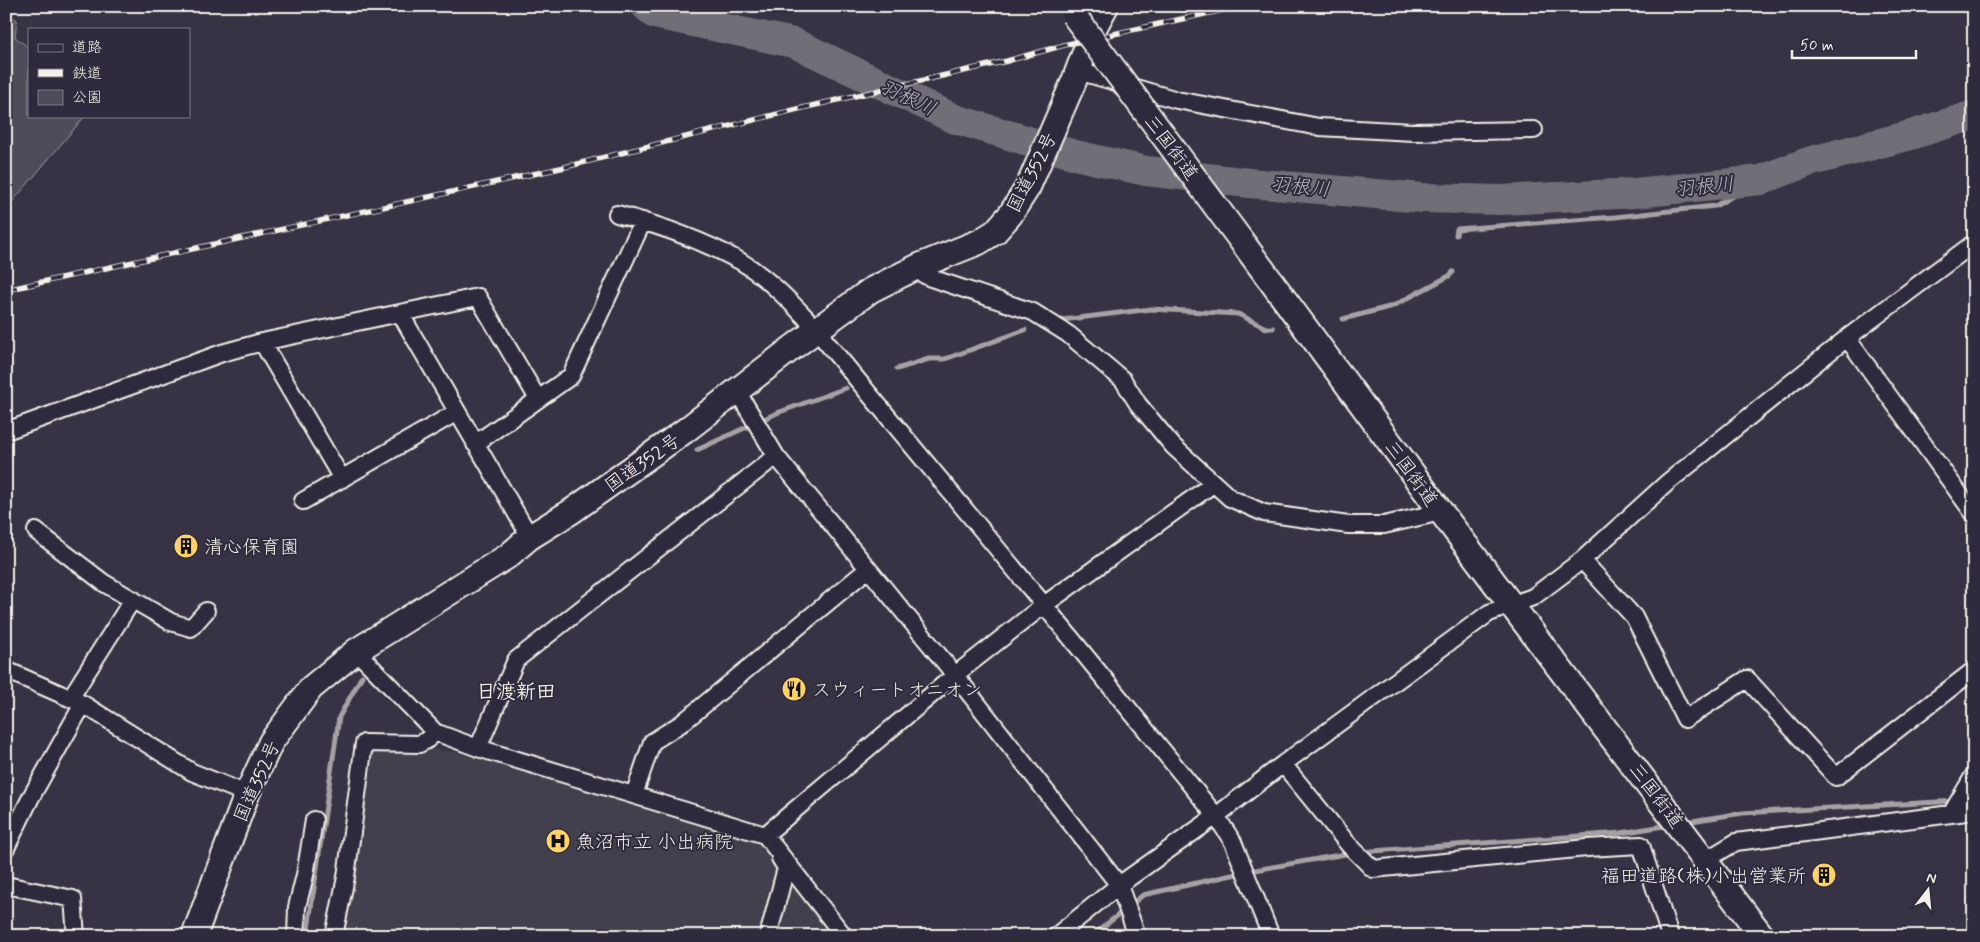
<svg xmlns="http://www.w3.org/2000/svg" width="1980" height="942" font-family="Mynerve,'Klee One',sans-serif">
<style>
.built{fill:#433f4e}
.green{fill:#504b59;stroke:#a29ea0}
.lines{fill:none;stroke-linecap:round;stroke-linejoin:round}
.stream{stroke:#a6a2a4;stroke-width:5}
.river{stroke:#726e77;stroke-width:30}
.minor-casing{stroke:#f4f1e8;stroke-width:20}
.highway-casing{stroke:#f4f1e8;stroke-width:28}
.minor{stroke:#2f2a3d;stroke-width:16}
.highway{stroke:#2f2a3d;stroke-width:24}
.rail-casing{stroke:#f4f1e8;stroke-width:5.5}
.rail{stroke:#2f2a3d;stroke-width:4;stroke-dasharray:11;stroke-linecap:butt}
.highway-bridge-casing{stroke:#f4f1e8;stroke-width:28;stroke-linecap:butt}
.highway-bridge{stroke:#2f2a3d;stroke-width:24}
.labels{text-anchor:middle;stroke-width:4;stroke-linejoin:round;paint-order:stroke}
.street-label{font-size:19px;fill:#f4f1e8;stroke:#2f2a3d}
.poi-label{font-size:19px;fill:#f4f1e8;stroke:#2f2a3d;text-anchor:start}
.water-label{font-size:20px;font-style:italic;fill:#bab6b5;stroke:#2f2a3d}
.neighbourhood-label{font-size:20px;font-weight:bold;fill:#f4f1e8;stroke:#2f2a3d}
</style>
<rect width="100%" height="100%" fill="#373244"/>
<filter id="ink" filterUnits="userSpaceOnUse"><feTurbulence type="fractalNoise" baseFrequency=".02" numOctaves="2"/><feDisplacementMap in="SourceGraphic" scale="10" xChannelSelector="R" yChannelSelector="G"/><feConvolveMatrix kernelMatrix="1 2 1 2 8 2 1 2 1" color-interpolation-filters="sRGB"/></filter>
<g filter="url(#ink)">
<path class="built" d="M371,745L453,751L790,850L855,936H342Z"/>
<path class="green" d="M6,11L17,20L15,37L29,48V116H85L8,207L6,205Z"/>
<g class="lines">
<path class="stream" d="M1456,235L1457,229L1615,217L1715,206L1761,180
M1343,319L1393,306L1449,276L1453,272
M1062,320L1151,309L1238,314L1266,328H1273
M897,369L929,359H945L1025,330
M697,450L777,413L846,388
M1685,822L1743,813L1956,801
M1359,852L1621,833L1670,825
M307,936L339,717L362,676
M1092,936L1143,895L1250,871L1351,853"/>
<path class="river" d="M646,6L655,14L794,43L955,119L1075,155L1146,171L1249,183L1423,198L1501,200L1636,193L1761,180L1808,162L1911,135L1974,115"/>
<defs>
<path id="minor" d="M1078,71L1177,100L1319,127L1413,132L1534,130
M617,214C659,225 701,240 740,261C765,276 787,298 807,319L1044,605L1216,816L1233,842L1271,936
M919,266L923,274L931,278L1033,312L1068,334L1123,380L1138,404L1173,446L1230,498L1264,513L1348,525H1384L1441,512
M400,313L478,297L538,399
M1847,338L1974,514
M262,342L342,479
M737,391L776,456L955,675L1119,885L1137,936
M6,431L222,353L262,342L400,313L530,537
M475,444L571,376L643,221
M303,501L457,412
M36,531L104,583L171,622L191,628L206,611
M1582,560L1634,617L1685,719L1747,679L1836,777L1974,670
M356,651L435,732L478,748L765,835L844,936
M6,670L83,704L192,772L247,794
M71,697L133,599
M478,748L516,660L776,456
M1283,764L1348,844L1373,869L1587,848L1641,845L1670,936
M634,795L652,742L682,723L868,569
M1951,814L1974,775
M765,835L955,675L1044,605L1213,484
M6,848L31,797L83,704
M1706,860L1736,842L1974,811
M6,885L73,899L76,936
M296,936L297,907L305,875L314,820
M334,936L346,877L364,743L419,744L427,740L435,732
M768,936L786,868L780,858
M1056,936L1119,885L1216,816L1283,764L1489,613L1533,597L1582,560L1668,482L1847,338L1974,243"/>
<path id="highway" d="M1240,239L1441,512L1762,936
M194,936L247,794L271,742L311,688L356,651L508,556L530,537L572,511L686,430L792,348L871,290L919,266L979,242L995,232L1010,215L1028,187L1074,81L1094,28L1106,6"/>
</defs>
<use href="#minor" class="minor-casing"/>
<use href="#highway" class="highway-casing"/>
<use href="#minor" class="minor"/>
<use href="#highway" class="highway"/>
<defs>
<path id="rail" d="M6,290L565,167L798,109L1007,61L1068,44L1241,6"/>
</defs>
<use href="#rail" class="rail-casing"/>
<use href="#rail" class="rail"/>
<defs>
<path id="highway-bridge" d="M1073,14L1240,239"/>
</defs>
<use href="#highway-bridge" class="highway-bridge-casing"/>
<use href="#highway-bridge" class="highway-bridge"/>
</g>
</g>
<defs>
<symbol id="building-disc" viewBox="-11 -11 22 22"><circle r="9.5" fill="#ffd166" stroke="#2f2a3d"/><path d="M-4-6H4V6H1V3H-1V6H-4ZM-2.5-4.3h1.7v1.8h-1.7ZM.8-4.3h1.7v1.8H.8ZM-2.5-1h1.7V.8h-1.7ZM.8-1h1.7V.8H.8Z" fill="#111"/></symbol>
<symbol id="restaurant-disc" viewBox="-11 -11 22 22"><circle r="9.5" fill="#ffd166" stroke="#2f2a3d"/><path d="M-5-6h1v4h1v-4h1v4h1v-4h1v5L-1.5 .5V6h-2V.5L-5-1ZM5-6V6H3V1.5H1.5Q1.5-4 5-6Z" fill="#111"/></symbol>
<symbol id="hospital-disc" viewBox="-11 -11 22 22"><circle r="9.5" fill="#ffd166" stroke="#2f2a3d"/><path d="M-5-5h3v3.5h4V-5h3V5h-3V1.5h-4V5h-3Z" fill="#111"/></symbol>
</defs>
<g fill-rule="evenodd">
<use href="#building-disc" x="172" y="532" width="28" height="28"/>
<use href="#restaurant-disc" x="780" y="675" width="28" height="28"/>
<use href="#hospital-disc" x="544" y="827" width="28" height="28"/>
<use href="#building-disc" x="1810" y="861" width="28" height="28"/>
</g>
<g class="labels">
<g class="street-label">
<text transform="translate(1172 147) rotate(53)" y="7">三国街道</text>
<text transform="translate(1031 172) rotate(-63)" y="7">国道352号</text>
<text transform="translate(642 462) rotate(-35)" y="7">国道352号</text>
<text transform="translate(1412 473) rotate(54)" y="7">三国街道</text>
<text transform="translate(256 781) rotate(-66)" y="7">国道352号</text>
<text transform="translate(1657 795) rotate(53)" y="7">三国街道</text>
</g>
<g class="poi-label">
<text x="204" y="553">清心保育園</text>
<text x="812" y="696">スウィートオニオン</text>
<text x="576" y="848">魚沼市立 小出病院</text>
<text x="1806" y="882" text-anchor="end">福田道路(株)小出営業所</text>
</g>
<g class="water-label">
<text transform="translate(908 97) rotate(25)" y="7">羽根川</text>
<text transform="translate(1300 186) rotate(6)" y="7">羽根川</text>
<text transform="translate(1704 186) rotate(-6)" y="7">羽根川</text>
</g>
<g class="neighbourhood-label">
<text x="516" y="698">日渡新田</text>
</g>
</g>
<rect width="1980" height="942" fill="none" stroke="#2f2a3d" stroke-width="25"/>
<rect x="12" y="12" width="1955" height="917" fill="none" stroke="#f4f1e8" stroke-width="2" filter="url(#ink)"/>
<rect x="28" y="28" width="162" height="90" fill="#2f2a3d" stroke="#7e7a81"/>
<rect x="38" y="44" width="25" height="8" fill="#2f2a3d" stroke="#7e7a81"/>
<text x="72" y="52" font-size="15" fill="#f4f1e8">道路</text>
<rect x="38" y="69" width="25" height="8" fill="#f4f1e8" stroke="#7e7a81"/>
<text x="72" y="78" font-size="15" fill="#f4f1e8">鉄道</text>
<rect x="38" y="90" width="25" height="15" fill="#504b59" stroke="#7e7a81"/>
<text x="72" y="102" font-size="15" fill="#f4f1e8">公園</text>
<g transform="translate(1928 890) rotate(16)" stroke="#2f2a3d" stroke-width="4" paint-order="stroke">
<path d="M0-4L9 19L0 12L-9 19Z" fill="#f4f1e8"/>
<text y="-8" font-size="14" font-weight="bold" text-anchor="middle" fill="#f4f1e8">N</text>
</g>
<path d="M1792 50v8h124v-8" fill="none" stroke="#f4f1e8" stroke-width="2.5"/>
<text x="1800" y="50" font-size="15" fill="#f4f1e8" stroke="#2f2a3d" stroke-width="4" paint-order="stroke">50 m</text>
</svg>
